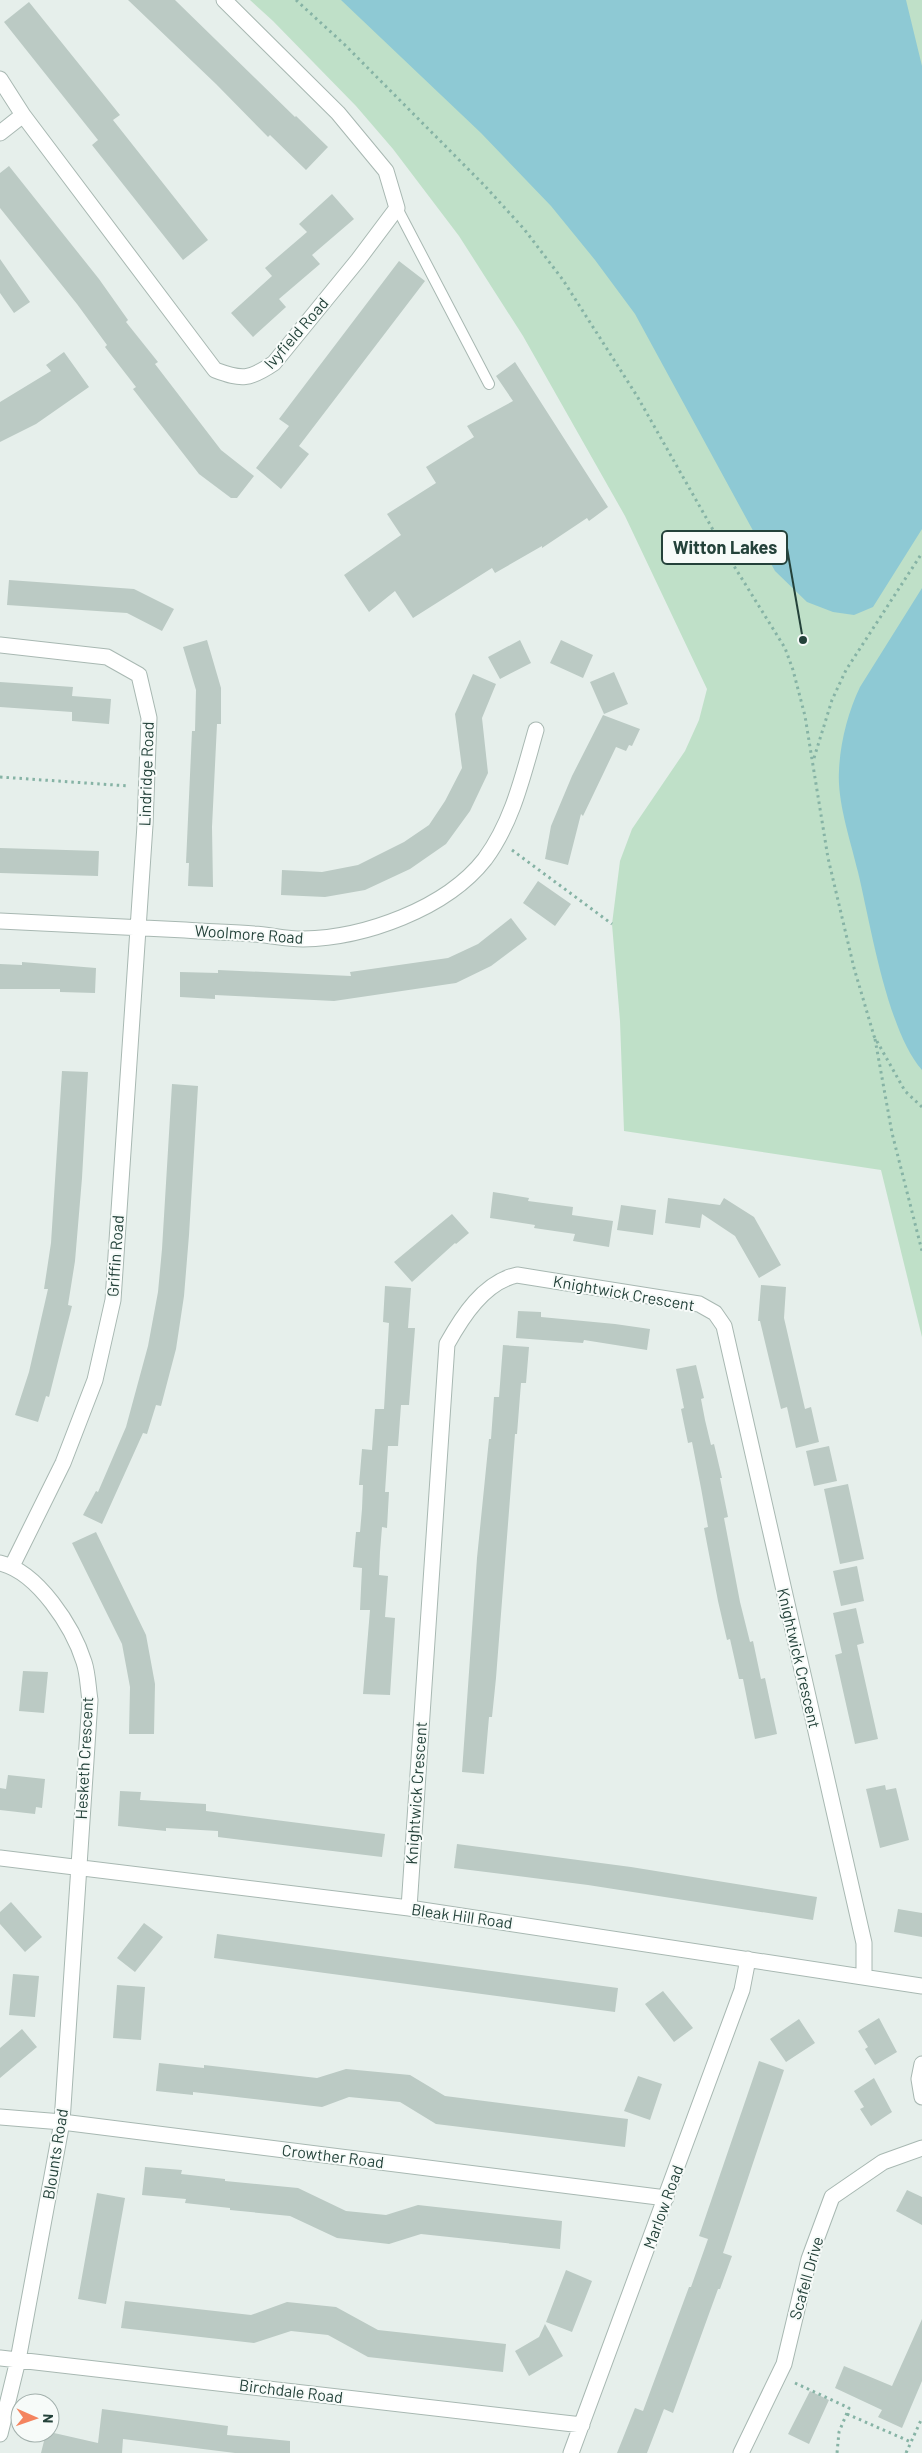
<svg xmlns="http://www.w3.org/2000/svg" width="922" height="2453" font-family="Barlow,sans-serif">
<style>
.green{fill:#bfe0c8}
.water{fill:#8ec9d4}
.building{fill:#bbcac4}
.lines{fill:none;stroke-linecap:round;stroke-linejoin:round}
.lane-casing{stroke:#a8b8b2;stroke-width:12}
.street-casing{stroke:#a8b8b2;stroke-width:17}
.path{stroke:#86b3a5;stroke-width:3;stroke-dasharray:2.5 4;stroke-linecap:butt}
.lane{stroke:#fff;stroke-width:10}
.street{stroke:#fff;stroke-width:15}
.labels{text-anchor:middle;stroke-width:4;stroke-linejoin:round;paint-order:stroke}
.street-label{font-size:16px;fill:#24423a;stroke:#f7fbf9}
.leader{fill:none;stroke:#24423a;stroke-width:2}
.callout-dot{fill:#24423a;stroke:#f7fbf9;stroke-width:2}
.callout{fill:#f7fbf9;stroke:#24423a;stroke-width:2}
.callout-label{font-size:18px;text-anchor:middle;font-weight:bold;fill:#24423a}
</style>
<rect width="100%" height="100%" fill="#e6efeb"/>
<path class="green" d="M250,0H922V1337L881,1170L624,1131L620,1021L612,924L620,861L632,829L685,751L699,720L707,689L625,516L523,336L459,236L393,149L356,106L273,21Z"/>
<path class="water" d="M341,0H906L922,66V529L873,607L854,615L833,612L807,602L775,571L635,314L595,260L551,206L481,133Z
M922,588V1070C887,1030 871,926 858,872C851,842 837,802 839,771C840,743 848,712 860,687Z"/>
<path class="building" d="M128,0H175L295,117L296,116L328,147L306,170L270,135L268,137L216,84Z
M29,2L120,115L113,120L208,240L183,260L92,145L98,140L4,22Z
M9,166L99,279L128,320L126,322L158,362L155,364L221,450L254,476L237,498H231L199,474L133,389L136,387L105,347L107,345L77,304L0,208V173Z
M332,194L354,219L312,255L320,264L279,299L286,307L253,337L231,313L272,276L265,268L307,232L299,224Z
M0,259L30,302L14,313L0,293Z
M399,261L425,281L299,446L309,454L281,489L256,468L289,426L279,419Z
M64,352L89,387L36,424L0,442V402L51,371L46,365Z
M515,362L608,507L589,521L587,518L542,548V546L495,573L492,568L413,618L395,591L369,612L344,575L401,535L387,514L436,483L426,467L474,437L467,426L513,401L496,376Z
M9,580L134,589L174,609L162,631L127,613L7,605Z
M207,640L221,688V724H217L212,827L213,887L188,886L189,863H186L192,731H195L196,690L183,647Z
M520,640L531,663L500,679L488,657Z
M561,640L593,655L583,678L550,663Z
M614,672L628,704L604,714L590,682Z
M473,674L496,684L482,718L488,773L470,811L446,844L410,869L365,890L325,897L281,895L282,870L322,872L358,865L404,842L429,825L445,801L462,768L455,714Z
M0,682L73,687L72,696L111,699L109,724L72,721V712L0,707Z
M603,715L640,729L632,746L629,745L626,751L616,747L583,816L581,814L568,865L545,859L551,826L572,776Z
M0,848L99,851L98,876L0,873Z
M538,881L571,904L555,926L523,903Z
M511,918L527,939L491,966L456,983L334,1001L215,995V999L180,997V972L218,973V970L351,976L350,972L448,958L478,944Z
M22,962L96,968L95,993L60,992V989H0V964L22,965Z
M62,1071L88,1072L82,1178L75,1261L68,1305L72,1306L49,1397L46,1396L38,1422L15,1415L29,1372L48,1289H44L51,1243Z
M172,1084L198,1086L189,1235L184,1296L176,1349L161,1406L156,1405L147,1434L143,1433L102,1524L83,1515L96,1491L98,1492L126,1427L148,1346L158,1292L162,1249Z
M493,1192L529,1198L528,1201L573,1207L572,1215L613,1221L609,1247L573,1241L575,1234L534,1228L535,1225L490,1218Z
M668,1198L720,1205L724,1198L754,1217L781,1265L759,1278L735,1236L702,1214L700,1228L665,1223Z
M621,1205L656,1210L653,1235L617,1230Z
M452,1214L469,1233L456,1244L455,1243L412,1282L394,1262Z
M761,1285L786,1287L784,1318L805,1409L811,1407L819,1442L796,1448L787,1407L781,1409L760,1321H758Z
M385,1286L411,1288L408,1328H415L409,1405H401L398,1446H388L385,1492H389L387,1528L382,1527L380,1552L379,1575L388,1576L385,1617L395,1618L390,1695L363,1694L370,1610H360L362,1568L353,1567L356,1532H360L362,1509L363,1485H359L362,1449L372,1450L375,1409H384L389,1323L383,1322Z
M518,1311L541,1312V1317L615,1324L650,1329L647,1350L584,1340L583,1343L516,1338Z
M503,1345L529,1347L526,1383H521L517,1434H515L496,1678L492,1717H489L484,1774L462,1772L477,1558L489,1439H491L494,1397H499Z
M696,1365L704,1398L701,1399L705,1420L711,1445L714,1444L722,1478H720L728,1517L724,1518L740,1602L750,1642L753,1641L761,1679L765,1678L777,1734L755,1739L743,1679H739L730,1639L727,1640L718,1601L704,1528L708,1527L701,1488L692,1442L688,1443L681,1409L684,1408L676,1369Z
M829,1446L837,1481L814,1486L806,1451Z
M848,1484L864,1559L840,1564L824,1489Z
M96,1532L146,1635L155,1684L154,1734H129L130,1687L122,1644L72,1543Z
M857,1566L864,1601L841,1606L833,1571Z
M856,1608L864,1643L857,1645L878,1739L855,1744L835,1655L842,1653L833,1613Z
M23,1671L48,1672L44,1713L19,1711Z
M8,1775L45,1779L42,1808L36,1807L35,1814L0,1810V1788L6,1789Z
M885,1785L886,1790L896,1788L909,1840L880,1848L866,1789Z
M120,1791L141,1792L140,1800L206,1804V1811L385,1834L382,1857L218,1837V1831L166,1828V1831L118,1826Z
M457,1844L631,1867L817,1897L813,1920L588,1885L454,1868Z
M11,1902L42,1937L25,1952L0,1924V1912Z
M898,1909L922,1913V1937L894,1932Z
M144,1923L163,1937L135,1972L117,1958Z
M217,1934L618,1988L615,2012L214,1958Z
M13,1974L39,1976L35,2017L9,2015Z
M117,1985L145,1987L141,2040L113,2038Z
M663,1991L693,2028L674,2042L645,2004Z
M879,2018L897,2052L875,2065L865,2049L868,2047L858,2031Z
M799,2019L815,2043L786,2062L770,2039Z
M22,2029L37,2047L0,2078V2048Z
M759,2061L784,2070L723,2253L732,2256L720,2289H718L673,2413L664,2409L647,2453H617L635,2408L643,2411L689,2287H691L708,2239L699,2236Z
M159,2063L204,2068V2065L317,2078L346,2069L410,2075L445,2096L628,2119L625,2147L436,2124L400,2102L349,2097L322,2107L193,2092V2095L156,2091Z
M638,2076L662,2084L650,2120L624,2111Z
M874,2078L892,2112L871,2126L860,2109L864,2107L854,2091Z
M145,2167L182,2170L181,2174L225,2179V2181L298,2188L346,2211L386,2215L418,2205L562,2221L560,2249L421,2234L389,2244L337,2238L290,2216L230,2210V2208L185,2203L186,2199L142,2195Z
M907,2190L922,2197V2225L896,2211Z
M97,2193L125,2198L106,2304L78,2299Z
M566,2270L592,2281L572,2332L546,2322Z
M125,2301L251,2315L287,2302L336,2307L378,2330L506,2344L503,2372L368,2357L328,2335L291,2331L254,2343L121,2328Z
M922,2319V2381L902,2428L878,2417L882,2410L835,2388L844,2366L892,2386Z
M545,2324L563,2356L529,2376L515,2351L539,2337Z
M810,2391L829,2400L809,2444L788,2434Z
M102,2409L228,2426L227,2435L290,2441V2453H235L123,2439L122,2453H41L46,2433H54L98,2443Z"/>
<g class="lines">
<defs>
<path id="lane" d="M397,208L489,384"/>
<path id="street" d="M0,79L23,115L215,370C242,380 249,380 274,363L358,260L397,208L386,171L338,113L224,0
M0,133L23,115
M0,645L107,657L139,675L149,718L145,825L113,1300L95,1380L63,1463L12,1566
M0,921C62,924 124,927 185,930C208,932 231,932 254,934C270,935 286,939 303,939C364,938 446,909 485,859C513,821 523,775 536,730
M0,1563C38,1572 73,1627 84,1662C88,1674 88,1688 90,1700L62,2122L18,2360L0,2434
M0,1858L409,1908L922,1986
M409,1908L447,1344C462,1317 484,1282 517,1275L699,1304L715,1313L724,1326L864,1943V1976
M922,2064L919,2079L922,2097
M0,2117L62,2122L666,2198
M0,2358L582,2425
M571,2453L742,1990L748,1959
M741,2453L784,2364L809,2259L832,2197L883,2162L922,2148"/>
</defs>
<use href="#lane" class="lane-casing"/>
<use href="#street" class="street-casing"/>
<path class="path" d="M296,0L345,45L484,185L524,229L563,280L637,396L729,558L785,648L793,670L805,716L828,858L854,968L874,1036L905,1091L922,1107
M814,758L832,700L846,670L922,553
M0,777L129,786
M512,850L612,924
M875,1039L892,1133L922,1251
M795,2383L849,2408L839,2432L837,2453
M847,2414L911,2442
M906,2453L922,2418"/>
<use href="#lane" class="lane"/>
<use href="#street" class="street"/>
</g>
<g class="labels">
<g class="street-label">
<text transform="translate(296 333) rotate(-49)" y="6">Ivyfield Road</text>
<text transform="translate(146 774) rotate(-88)" y="6">Lindridge Road</text>
<text transform="translate(249 934) rotate(4)" y="6">Woolmore Road</text>
<text transform="translate(115 1256) rotate(-86)" y="6">Griffin Road</text>
<text transform="translate(624 1293) rotate(10)" y="6">Knightwick Crescent</text>
<text transform="translate(799 1658) rotate(77)" y="6">Knightwick Crescent</text>
<text transform="translate(84 1758) rotate(-87)" y="6">Hesketh Crescent</text>
<text transform="translate(416 1793) rotate(-86)" y="6">Knightwick Crescent</text>
<text transform="translate(462 1916) rotate(8)" y="6">Bleak Hill Road</text>
<text transform="translate(55 2154) rotate(-81)" y="6">Blounts Road</text>
<text transform="translate(333 2156) rotate(7)" y="6">Crowther Road</text>
<text transform="translate(663 2207) rotate(-70)" y="6">Marlow Road</text>
<text transform="translate(806 2278) rotate(-74)" y="6">Scafell Drive</text>
<text transform="translate(291 2391) rotate(7)" y="6">Birchdale Road</text>
</g>
</g>
<path class="leader" d="M803 640L787 548"/>
<circle class="callout-dot" cx="803" cy="640" r="5"/>
<rect class="callout" x="662" y="531" width="125" height="33" rx="5"/>
<g class="callout-label">
<text x="725" y="554">Witton Lakes</text>
</g>
<g transform="translate(35 2418) rotate(92)"><circle r="24" fill="#f7fbf9" stroke="#a3b1ad"/>
<path d="M0-4L9 19L0 12L-9 19Z" fill="#f4845f"/>
<text y="-8" font-size="14" font-weight="bold" text-anchor="middle" fill="#24423a">N</text>
</g>
</svg>
